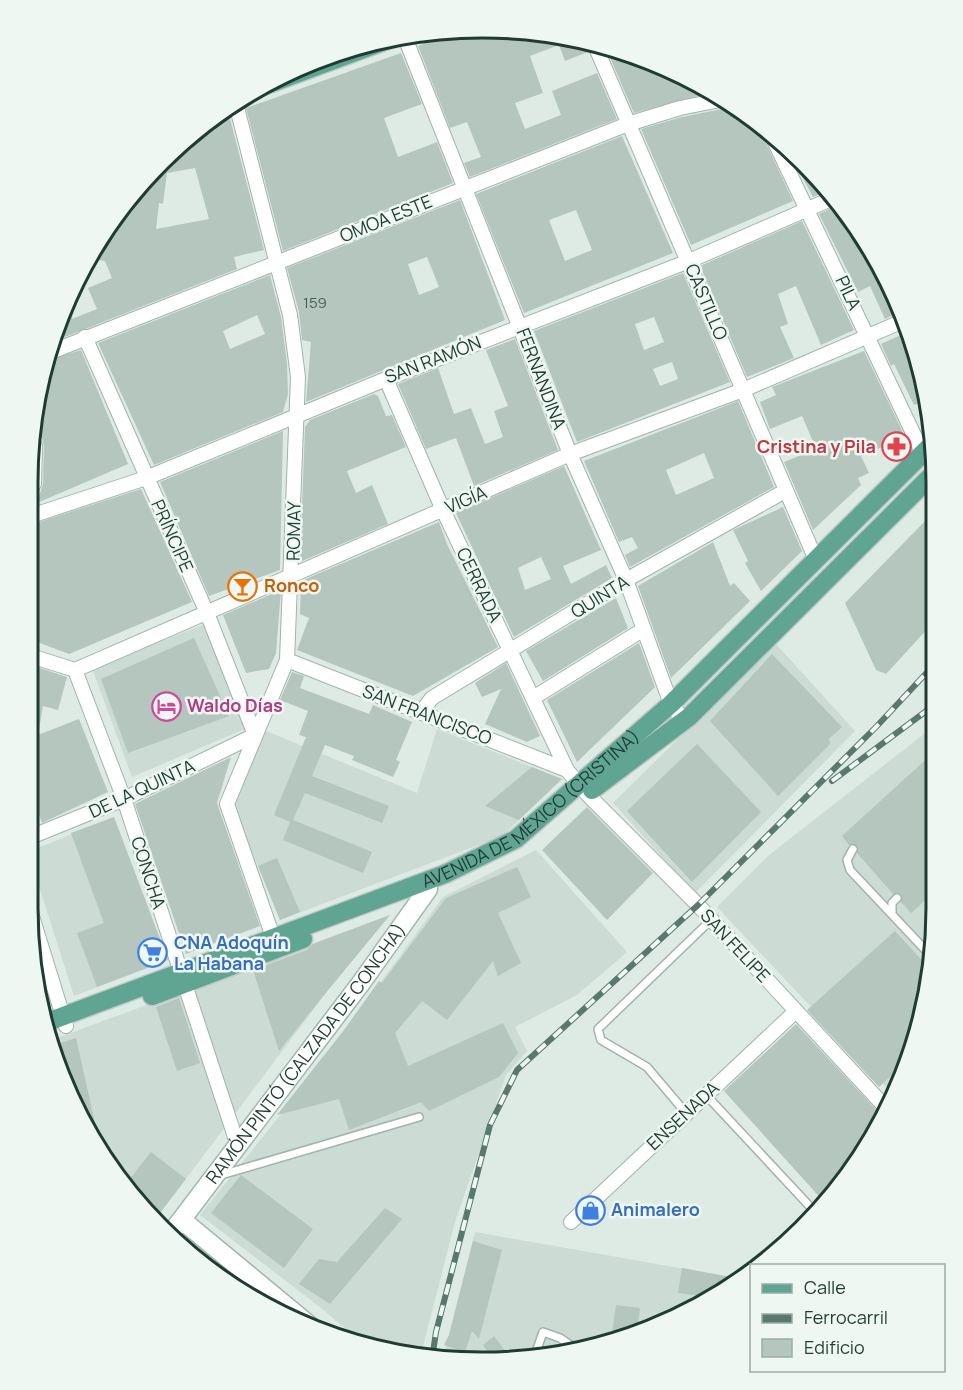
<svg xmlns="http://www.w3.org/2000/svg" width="963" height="1390" font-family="Manrope,sans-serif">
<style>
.built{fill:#ccdbd4}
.building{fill:#b4c6be;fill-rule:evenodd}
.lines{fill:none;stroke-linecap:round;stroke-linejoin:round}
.service-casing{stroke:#a1b3ac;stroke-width:10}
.minor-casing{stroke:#a1b3ac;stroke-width:16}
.tertiary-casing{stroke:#a1b3ac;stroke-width:21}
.secondary-casing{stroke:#9db7ae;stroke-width:21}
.primary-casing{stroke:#c0c8c6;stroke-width:21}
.service{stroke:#fff;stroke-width:7}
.minor{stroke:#fff;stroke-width:14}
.tertiary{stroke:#fff;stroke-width:18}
.secondary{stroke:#fff;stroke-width:18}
.primary{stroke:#60a492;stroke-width:18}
.rail-casing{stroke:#59786f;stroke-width:6}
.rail{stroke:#eff7f3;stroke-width:4;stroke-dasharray:11;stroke-linecap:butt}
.labels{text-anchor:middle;stroke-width:5;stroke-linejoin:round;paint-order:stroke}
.number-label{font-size:15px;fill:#445e56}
.street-label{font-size:18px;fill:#1f3c34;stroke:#eff7f3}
.health-label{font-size:18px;font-weight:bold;fill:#be3a42;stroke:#eff7f3;text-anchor:end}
.food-label{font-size:18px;font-weight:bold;fill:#c56008;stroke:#eff7f3;text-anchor:start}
.hotel-label{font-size:18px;font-weight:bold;fill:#b23c85;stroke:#eff7f3;text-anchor:start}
.shop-label{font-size:18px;font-weight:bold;fill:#366cbe;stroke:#eff7f3;text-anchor:start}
.rim{fill:none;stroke:#1f3c34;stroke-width:3}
</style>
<rect width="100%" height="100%" fill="#deebe5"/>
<path class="built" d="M205,624L247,728L132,777L92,668Z
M775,643L855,731L695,893L613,803Z
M933,727L936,908L927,997L901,1083L891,1092L717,907L769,855Z
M437,729L562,779L502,836L280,920L232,803L264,730L417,793Z
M114,817L168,960L74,996L28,852Z
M536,850L627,952L577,995L515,1027L527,1051L506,1075L455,1222L420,1358L361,1343L325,1311L200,1215L318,1068L443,897Z
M390,915L329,989L155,1220L103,1161L49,1041Z
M31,935L53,1006L41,1011Z
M181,1231L263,1300L182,1250L174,1241Z
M475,1232L736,1278L683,1316L570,1354L443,1358Z"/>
<path class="building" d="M482,27L571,36L586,40L588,52L565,61L559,45L530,56L543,93L515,103L525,129L561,115L552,91L597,73L617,119L470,177L464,163L481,157L467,122L450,128L418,46L456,30Z
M605,46L656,62L713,92L634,113Z
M401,53L422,104L384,118L398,157L437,142L453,183L283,251L246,108Z
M733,103L756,122L793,201L691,245L641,129L682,117L727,108Z
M228,111L264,250L234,257L237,269L55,341L70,301L74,302L72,319L97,309L88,288L112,278L105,261L86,258L88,255L160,160L219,112ZM195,168L209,219L156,229L159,203L163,204L167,173Z
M622,136L673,253L524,313L476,194ZM576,210L592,250L565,261L549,220Z
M799,157L803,160L825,192L813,197L797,167L799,166L796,159Z
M460,200L505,320L306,402L311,342L302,340L299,312L287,268ZM427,257L439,287L419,295L408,264Z
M836,206L890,282L900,312L885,319L870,286L858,292L819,214Z
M802,221L854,330L821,345L796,286L778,294L788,324L780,327L794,358L747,377L700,266Z
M683,273L730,382L577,442L534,331ZM654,317L664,342L644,350L635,324ZM672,362L678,379L660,386L653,369Z
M270,275L281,317L287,364L288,394L283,412L154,465L98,343ZM257,315L265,334L230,349L223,331Z
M907,332L921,375L915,378L925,401L914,405L894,364L891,366L881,344Z
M515,339L558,450L474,486L456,438L426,449L398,384L438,368L454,414L471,408L485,444L503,437L494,411L508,406L486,350Z
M81,350L128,464L37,503L43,484L44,446L35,407L36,393L48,360Z
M864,351L908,443L895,452L891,443L861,456L869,473L858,478L861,485L813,530L784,462L816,449L806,425L802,416L770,429L760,402L776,395L772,387Z
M374,394L378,396L386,416L392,415L406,447L347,471L356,493L372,485L388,524L300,562L305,427L310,420Z
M738,401L774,487L630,567L625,555L638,548L632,537L619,542L584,461ZM704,453L714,478L676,495L666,470Z
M283,431L280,570L209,596L160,482Z
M564,466L601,550L563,566L571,584L606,565L612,578L514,637L456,513ZM541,557L551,579L525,590L518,568Z
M141,489L192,602L69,654L32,640L33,524Z
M783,507L802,551L761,591L745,563L748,561L733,530Z
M929,517L931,625L886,674L876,670L845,603Z
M439,522L447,544L498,647L413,696L297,650L309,618L300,614L301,581Z
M713,542L730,586L734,583L750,601L671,678L638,586Z
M281,590L276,653L269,669L246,673L223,615Z
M616,598L628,628L543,681L526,651Z
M194,638L229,716L128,753L101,679Z
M639,643L655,687L577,762L547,700Z
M772,654L842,727L829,739L830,744L778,796L710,721Z
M506,663L540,736L527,742L485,724L501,689L482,697L475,683Z
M31,665L67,677L58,710L43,706L38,735L79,719L108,792L42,823L30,790L39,785L30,756Z
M292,672L304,676L300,688L369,714L373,705L412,722L396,760L400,762L393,777L352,760L354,756L325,745L312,776L389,806L382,823L305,793L293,820L372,852L363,873L283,840L290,822L274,815L306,737L299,735L308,711L280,700Z
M697,744L761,812L692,882L627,811Z
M933,753L936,891L911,913L901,902V894H893L857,853V846L849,845L842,836Z
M231,757L217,803L260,926L186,954L135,804Z
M532,767L562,779L519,820L485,806Z
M587,807L653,873L607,920L542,850Z
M114,817L168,960L97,987L77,933L104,923L71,833Z
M277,858L300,912L280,920L258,866Z
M517,867L531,897L498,913L521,963L498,976L493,961L447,1020L422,1001L395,1033L408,1066L503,1023L518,1053L499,1077L429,1111L421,1102L349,1130L339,1099L277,1115L344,1030L379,981L382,983L446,898Z
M390,915L329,989L279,1051L253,970L307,950L313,944Z
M895,931L930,969L927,998L908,1060L879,1087L807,1010Z
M179,998L200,1063L177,1071L156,1007Z
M796,1024L883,1117L859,1161L825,1203L724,1091Z
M76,1038L99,1141L95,1142L51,1046Z
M151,1152L186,1179L155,1219L125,1185Z
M241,1175L313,1229L284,1268L211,1213Z
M385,1208L402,1219L330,1304L299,1284L319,1259L337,1262Z
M473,1241L502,1250L479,1339L472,1331L465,1352L444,1345L449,1335Z
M682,1268L736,1278L709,1297L678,1293Z
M616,1305L640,1308L637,1332L611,1340Z
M494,1336L509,1356L492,1357L483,1345Z"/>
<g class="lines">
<defs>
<path id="service" d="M853,849L847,860L850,870L931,956
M892,912V903L897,898
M706,1095L816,1213
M686,1113L647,1067L601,1040L598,1029L711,920
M221,1175L419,1117
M535,1355L543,1332L560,1338L579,1351"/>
<path id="minor" d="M404,35L570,454L626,580L671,704L684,721
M594,43L816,560
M235,100L290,315L298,377L287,660L227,804L273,937L278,946
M771,134L923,454
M51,352L628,124L680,108L725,99
M386,379L443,510L567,770L587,794L698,905L887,1109
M34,484L35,446
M34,515L146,478L386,379L689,261L831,199
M31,656L75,670L570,454L743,390L903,321
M287,660L567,770
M75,670L124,799L238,1146
M533,698L644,629
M421,712L432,698L626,580L785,491
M28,838L124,799L255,735L207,613L85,337
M27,900L66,1026
M571,1222L796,1011"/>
<path id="tertiary" d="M182,1220L315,1330"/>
<g id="secondary">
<path id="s1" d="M169,1236L361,983L428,889"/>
</g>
<g id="primary">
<path d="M258,88L401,35"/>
<path d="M592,790L689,717L929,478"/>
<path d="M152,996L303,939"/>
<path id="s2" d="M42,1024L445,874L516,839L671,704L928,448"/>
</g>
</defs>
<use href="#service" class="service-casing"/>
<use href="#minor" class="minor-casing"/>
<use href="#tertiary" class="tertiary-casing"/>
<use href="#secondary" class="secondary-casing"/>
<use href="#primary" class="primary-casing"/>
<use href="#service" class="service"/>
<use href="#minor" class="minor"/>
<use href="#tertiary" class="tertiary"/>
<use href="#secondary" class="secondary"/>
<use href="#primary" class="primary"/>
<defs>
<path id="rail" d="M832,781L933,706
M432,1359L436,1332L490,1125L517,1070L698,905L877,726L932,667"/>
</defs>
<use href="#rail" class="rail-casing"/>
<use href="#rail" class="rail"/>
</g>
<defs>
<symbol id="pharmacy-ring" viewBox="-11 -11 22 22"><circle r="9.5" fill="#eff7f3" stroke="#e0444e" stroke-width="1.5"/><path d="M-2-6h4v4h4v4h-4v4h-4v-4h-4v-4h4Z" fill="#e0444e"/></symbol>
<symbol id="bar-ring" viewBox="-11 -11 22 22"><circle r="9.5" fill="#eff7f3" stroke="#e8710a" stroke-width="1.5"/><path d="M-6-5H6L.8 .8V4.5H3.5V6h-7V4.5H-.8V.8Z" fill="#e8710a"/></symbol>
<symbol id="hotel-ring" viewBox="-11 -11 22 22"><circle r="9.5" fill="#eff7f3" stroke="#d1479c" stroke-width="1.5"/><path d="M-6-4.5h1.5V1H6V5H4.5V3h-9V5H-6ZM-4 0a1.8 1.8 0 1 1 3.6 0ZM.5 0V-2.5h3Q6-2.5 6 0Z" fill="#d1479c"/></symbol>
<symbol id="supermarket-ring" viewBox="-11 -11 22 22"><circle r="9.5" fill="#eff7f3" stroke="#3f7fe0" stroke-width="1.5"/><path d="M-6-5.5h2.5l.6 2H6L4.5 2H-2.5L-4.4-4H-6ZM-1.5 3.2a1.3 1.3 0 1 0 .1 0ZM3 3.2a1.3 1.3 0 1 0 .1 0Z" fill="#3f7fe0"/></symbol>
<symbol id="shop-ring" viewBox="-11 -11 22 22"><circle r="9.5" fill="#eff7f3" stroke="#3f7fe0" stroke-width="1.5"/><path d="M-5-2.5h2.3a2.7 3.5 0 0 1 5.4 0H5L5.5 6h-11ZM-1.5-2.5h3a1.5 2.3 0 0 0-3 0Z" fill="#3f7fe0"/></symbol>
</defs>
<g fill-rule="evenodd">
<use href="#pharmacy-ring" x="880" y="430" width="33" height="33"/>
<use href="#bar-ring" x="226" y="570" width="33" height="33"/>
<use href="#hotel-ring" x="150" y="690" width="33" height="33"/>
<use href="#supermarket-ring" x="136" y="936" width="33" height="33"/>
<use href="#shop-ring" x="574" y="1194" width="33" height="33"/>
</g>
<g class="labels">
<g class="number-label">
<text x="315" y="308">159</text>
</g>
<g class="street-label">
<text transform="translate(386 219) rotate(-22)" y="6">OMOA ESTE</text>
<text transform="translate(848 293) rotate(65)" y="6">PILA</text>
<text transform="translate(706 302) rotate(67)" y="6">CASTILLO</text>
<text transform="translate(433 360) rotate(-21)" y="6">SAN RAMÓN</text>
<text transform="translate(541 379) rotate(69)" y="6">FERNANDINA</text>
<text transform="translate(466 500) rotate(-23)" y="6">VIGÍA</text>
<text transform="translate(294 531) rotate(-89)" y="6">ROMAY</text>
<text transform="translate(172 536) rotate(66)" y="6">PRÍNCIPE</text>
<text transform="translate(479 585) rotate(64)" y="6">CERRADA</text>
<text transform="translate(600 597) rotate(-32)" y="6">QUINTA</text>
<text transform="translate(427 715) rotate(21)" y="6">SAN FRANCISCO</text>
<text transform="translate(142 789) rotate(-25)" y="6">DE LA QUINTA</text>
<text dy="6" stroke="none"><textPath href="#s2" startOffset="538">AVENIDA DE MÉXICO (CRISTINA)</textPath></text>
<text transform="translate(148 873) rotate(72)" y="6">CONCHA</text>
<text transform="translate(735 946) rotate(47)" y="6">SAN FELIPE</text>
<text dy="6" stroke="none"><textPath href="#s1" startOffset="228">RAMÓN PINTÓ (CALZADA DE CONCHA)</textPath></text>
<text transform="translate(683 1116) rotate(-43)" y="6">ENSENADA</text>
</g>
<g class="health-label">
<text x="876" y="453">Cristina y Pila</text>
</g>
<g class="food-label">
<text x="264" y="592">Ronco</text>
</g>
<g class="hotel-label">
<text x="187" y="712">Waldo Días</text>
</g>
<g class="shop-label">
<text x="174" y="949">CNA Adoquín<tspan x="174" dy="21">La Habana</tspan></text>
<text x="611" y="1216">Animalero</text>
</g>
</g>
<path d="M0 0H963V1390H0ZM482 38H482A444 444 0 0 1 926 482V908A444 444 0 0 1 482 1352H482A444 444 0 0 1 38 908V482A444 444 0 0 1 482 38Z" fill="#eff7f3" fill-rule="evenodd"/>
<path class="rim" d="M482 38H482A444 444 0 0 1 926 482V908A444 444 0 0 1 482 1352H482A444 444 0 0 1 38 908V482A444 444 0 0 1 482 38Z"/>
<rect x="750" y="1264" width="195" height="108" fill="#eff7f3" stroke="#9caca7" stroke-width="1.5"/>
<rect x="762" y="1284" width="30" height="9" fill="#60a492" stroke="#9caca7" stroke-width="1.5"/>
<text x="804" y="1294" font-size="18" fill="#1f3c34">Calle</text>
<rect x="762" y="1314" width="30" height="9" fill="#59786f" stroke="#9caca7" stroke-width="1.5"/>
<text x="804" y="1324" font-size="18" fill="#1f3c34">Ferrocarril</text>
<rect x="762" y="1339" width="30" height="18" fill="#b4c6be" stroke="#9caca7" stroke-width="1.5"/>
<text x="804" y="1354" font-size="18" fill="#1f3c34">Edificio</text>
</svg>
